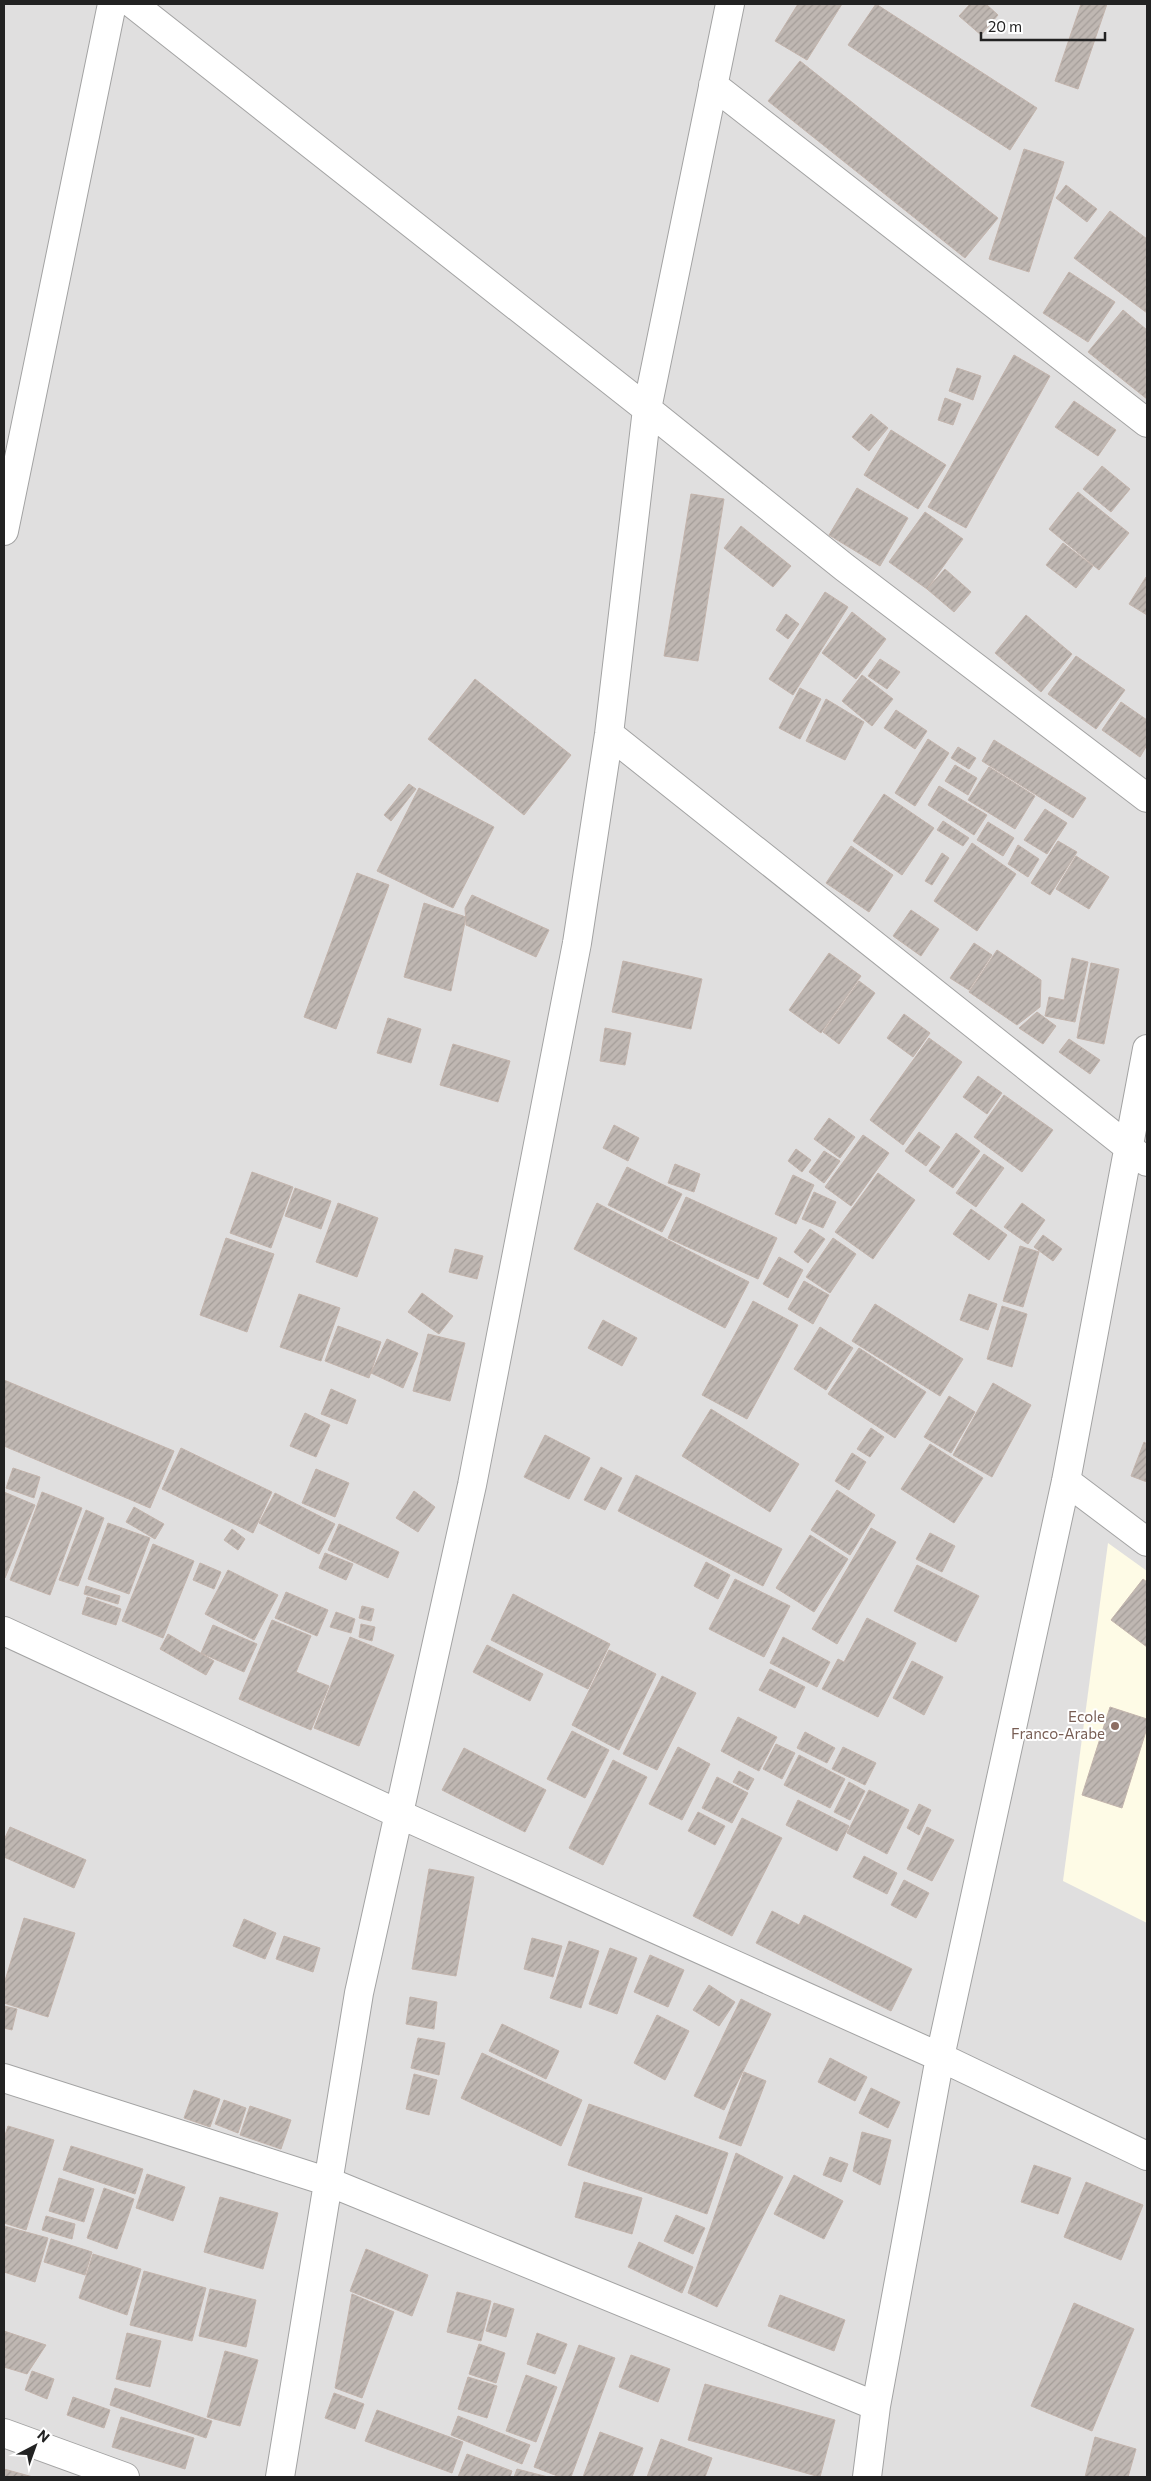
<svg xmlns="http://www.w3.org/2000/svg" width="1151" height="2481" font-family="Commissioner,sans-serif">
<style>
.residential{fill:#e0dfdf}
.education{fill:#fefbe6}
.building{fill:url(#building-hatch);stroke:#c3b4ac}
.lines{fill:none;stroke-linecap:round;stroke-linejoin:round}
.minor-casing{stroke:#a3a3a3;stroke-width:30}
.minor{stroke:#fff;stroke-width:28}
.education-dot{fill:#8d6e63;stroke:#fff;stroke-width:2}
.labels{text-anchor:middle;stroke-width:4;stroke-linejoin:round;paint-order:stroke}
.education-label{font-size:15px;fill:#785e54;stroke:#fff;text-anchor:end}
</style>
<defs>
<pattern id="building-hatch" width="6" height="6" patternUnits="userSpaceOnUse" patternTransform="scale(1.25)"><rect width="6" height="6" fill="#bfb7b2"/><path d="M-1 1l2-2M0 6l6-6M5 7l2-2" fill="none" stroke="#a49d99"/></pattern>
</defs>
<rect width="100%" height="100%" fill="#f1eee9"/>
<path class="residential" d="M4,4H1147V2477H4Z"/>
<path class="education" d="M1108,1543L1147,1571V1923L1063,1881Z"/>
<path class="building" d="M798,4H842L807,60L775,41Z
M876,4L1037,108L1010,150L848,45Z
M970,4H986L998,15L981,35L959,16Z
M1081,4H1107L1078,89L1055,81Z
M800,61L998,218L965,258L768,101Z
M1024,149L1064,162L1029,272L989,259Z
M1066,185L1097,209L1087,222L1056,198Z
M1110,211L1147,239V313L1074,258Z
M1069,272L1115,302L1088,342L1043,313Z
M1123,310L1147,330V399L1088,352Z
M1014,355L1050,376L966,528L928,507Z
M957,368L981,376L973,400L949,391Z
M945,398L961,404L953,425L938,420Z
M1074,401L1116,430L1098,456L1055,427Z
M871,414L888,428L869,451L852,437Z
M891,430L946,465L918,509L864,475Z
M1102,466L1130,489L1111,512L1083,489Z
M857,488L908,518L880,566L829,535Z
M1078,492L1129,533L1099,570L1049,529Z
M691,494L724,499L698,661L664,656Z
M925,512L963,539L927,589L889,562Z
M741,526L791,566L773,587L724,548Z
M1063,543L1093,566L1076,588L1046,565Z
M945,569L971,592L954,612L927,589Z
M1146,577L1147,578V615L1129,604Z
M825,592L848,607L793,695L769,679Z
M852,612L886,639L856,679L822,653Z
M786,614L799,624L788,639L776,630Z
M1026,615L1072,654L1041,692L995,653Z
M1076,656L1125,690L1096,729L1048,694Z
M880,659L900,672L887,689L868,676Z
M862,675L893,699L872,726L842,701Z
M475,679L571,755L524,815L428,739Z
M800,688L821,699L800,739L779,728Z
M826,699L864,722L845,760L806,741Z
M1121,702L1147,720V745L1140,757L1102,730Z
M896,710L927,731L915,749L884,728Z
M928,739L949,753L915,806L895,793Z
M994,740L1086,798L1073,818L982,761Z
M958,747L976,758L969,769L951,758Z
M955,765L977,778L968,795L945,781Z
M989,767L1035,796L1015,829L968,800Z
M409,784L416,789L391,821L384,815Z
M939,786L987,815L974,835L928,805Z
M419,788L494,827L453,908L377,871Z
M884,794L934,828L902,875L853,841Z
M1045,809L1067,823L1047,854L1024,840Z
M943,821L969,838L963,846L937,830Z
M988,822L1014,838L1003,856L977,840Z
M1058,841L1077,852L1050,895L1031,883Z
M972,843L1016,874L977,931L934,901Z
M1018,845L1039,859L1028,877L1008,864Z
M851,846L893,875L869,912L826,883Z
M942,853L949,858L932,885L925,881Z
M1076,856L1109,877L1089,909L1056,889Z
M357,873L389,885L336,1029L304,1017Z
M472,895L549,930L536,957L466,925L465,908Z
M424,903L466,917L451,991L404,977Z
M911,910L939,929L921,956L893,936Z
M974,943L992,955L969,990L950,978Z
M997,950L1041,980L1040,1007L1017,1025L969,992Z
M829,953L861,976L821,1033L789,1010Z
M1072,958L1088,962L1075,1022L1045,1016L1049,997L1064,1000Z
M623,961L702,979L691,1029L612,1012Z
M1091,963L1119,969L1104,1044L1077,1038Z
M859,981L875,993L839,1044L823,1032Z
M1037,1012L1056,1026L1043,1044L1019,1028Z
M904,1014L930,1033L913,1057L887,1038Z
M388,1018L421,1029L411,1063L377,1053Z
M605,1028L631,1033L625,1065L600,1061Z
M929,1038L962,1062L903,1145L870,1120Z
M1069,1039L1100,1060L1090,1074L1059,1052Z
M453,1044L510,1061L498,1102L440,1085Z
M978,1076L1002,1093L987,1114L963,1097Z
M1004,1095L1053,1130L1022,1172L974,1137Z
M829,1118L855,1137L840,1158L814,1139Z
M614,1125L639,1138L628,1161L603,1148Z
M919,1132L940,1147L926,1166L905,1151Z
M956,1133L980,1151L953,1188L929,1171Z
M863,1135L889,1153L851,1206L825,1187Z
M796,1149L811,1160L802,1172L788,1161Z
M824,1151L840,1161L824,1183L809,1172Z
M984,1154L1004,1168L976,1207L956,1193Z
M675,1164L700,1174L694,1192L668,1183Z
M627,1167L682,1194L662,1232L608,1205Z
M252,1172L293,1187L271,1248L230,1233Z
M878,1173L915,1200L873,1259L835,1232Z
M793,1175L814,1185L796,1224L775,1214Z
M295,1188L331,1201L321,1229L285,1216Z
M814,1192L836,1202L823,1228L802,1219Z
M686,1197L777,1238L758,1279L668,1238Z
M338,1203L378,1218L357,1277L316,1262Z
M597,1203L749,1282L725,1328L574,1249Z
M1022,1203L1045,1220L1028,1244L1004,1227Z
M971,1209L1007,1235L989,1260L953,1234Z
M810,1229L825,1239L808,1263L794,1252Z
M1043,1235L1062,1249L1053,1261L1034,1247Z
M226,1238L274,1254L247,1332L200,1315Z
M833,1238L856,1254L830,1293L806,1277Z
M1020,1246L1039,1252L1023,1307L1003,1301Z
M455,1249L483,1256L477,1279L449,1272Z
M779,1257L803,1270L788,1298L763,1284Z
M804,1281L829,1295L813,1324L788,1309Z
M422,1293L453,1316L439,1334L408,1312Z
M299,1294L340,1308L321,1361L280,1347Z
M969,1294L997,1304L988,1330L960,1320Z
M753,1301L798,1325L747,1419L702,1395Z
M875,1304L963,1359L940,1396L852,1341Z
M1002,1306L1027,1314L1012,1367L987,1359Z
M603,1320L637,1338L622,1366L588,1348Z
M338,1326L381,1342L369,1378L325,1361Z
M820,1327L853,1348L826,1390L794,1369Z
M428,1334L465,1343L450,1401L413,1391Z
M387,1339L418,1353L403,1388L371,1373Z
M859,1348L926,1392L895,1438L828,1394Z
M4,1380L174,1451L150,1508L4,1446Z
M993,1383L1031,1405L992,1477L953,1455Z
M331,1389L356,1400L347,1424L321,1414Z
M949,1396L975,1412L951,1453L924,1437Z
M711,1409L799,1464L770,1512L682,1456Z
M305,1413L330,1425L316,1457L290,1446Z
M871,1428L884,1437L870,1457L857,1449Z
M545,1435L590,1458L569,1499L524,1477Z
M1144,1442L1147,1444V1482L1131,1476Z
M930,1444L983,1478L954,1523L901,1489Z
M181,1448L272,1492L253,1533L162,1489Z
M852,1453L866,1462L849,1490L835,1481Z
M601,1467L622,1478L605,1510L584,1500Z
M13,1468L40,1477L34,1498L6,1488Z
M316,1469L349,1483L335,1517L302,1503Z
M636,1475L782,1549L763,1586L618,1511Z
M837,1490L875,1515L850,1555L811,1530Z
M414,1491L435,1507L418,1532L396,1518Z
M4,1492L35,1505L5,1578L4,1577Z
M42,1492L82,1508L50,1595L10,1580Z
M275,1493L335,1524L319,1554L259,1523Z
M134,1507L164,1524L155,1539L126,1522Z
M86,1510L104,1518L78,1586L59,1580Z
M108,1523L150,1538L129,1594L88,1579Z
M339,1524L399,1552L388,1578L328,1550Z
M871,1528L896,1542L837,1644L812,1629Z
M232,1529L245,1539L238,1550L224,1540Z
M930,1533L955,1546L942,1572L916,1559Z
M810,1535L848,1559L814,1612L776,1588Z
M153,1544L194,1561L163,1638L122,1621Z
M325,1553L353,1564L346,1580L319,1568Z
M706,1562L730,1575L718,1599L694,1586Z
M200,1563L221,1572L214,1589L193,1580Z
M917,1565L979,1596L956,1642L894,1611Z
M228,1570L278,1595L254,1640L205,1614Z
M735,1579L790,1606L764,1657L709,1629Z
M1143,1579L1147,1582V1647L1111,1620Z
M86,1586L120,1596L118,1604L84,1594Z
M286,1592L328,1610L317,1636L275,1618Z
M513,1594L610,1644L588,1689L491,1640Z
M87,1597L121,1609L116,1625L82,1614Z
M362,1606L374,1609L371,1621L359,1618Z
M336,1612L355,1619L351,1633L330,1627Z
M867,1618L916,1643L878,1717L822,1689L838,1659L844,1662Z
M272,1620L311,1636L296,1672L329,1686L311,1730L239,1699Z
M361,1624L375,1627L372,1641L359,1637Z
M213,1625L257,1644L244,1672L201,1653Z
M168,1634L214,1661L206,1675L160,1649Z
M350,1637L394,1655L359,1746L314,1728Z
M783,1637L830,1662L817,1687L770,1663Z
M487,1645L543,1674L530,1701L473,1672Z
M609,1650L656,1674L619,1750L572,1725Z
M912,1661L943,1677L924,1715L893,1698Z
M770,1669L805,1687L795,1708L759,1690Z
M662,1676L696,1693L657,1770L623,1754Z
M1110,1707L1147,1719V1728L1122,1808L1082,1795Z
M738,1717L777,1737L759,1771L721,1751Z
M572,1731L609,1750L585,1798L547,1779Z
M805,1732L835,1748L827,1763L797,1748Z
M776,1744L795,1753L782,1779L763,1769Z
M678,1747L710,1764L682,1820L649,1804Z
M843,1747L876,1763L865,1785L832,1769Z
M464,1748L546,1790L525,1832L442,1790Z
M799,1755L845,1779L830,1808L784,1785Z
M613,1760L647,1777L603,1865L569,1848Z
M739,1771L754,1779L748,1790L733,1782Z
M717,1777L748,1793L732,1823L702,1808Z
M849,1782L865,1791L850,1820L834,1812Z
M869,1790L909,1810L887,1854L847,1833Z
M798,1800L849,1826L837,1851L786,1825Z
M919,1804L931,1810L919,1835L907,1828Z
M698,1812L725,1826L715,1845L688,1831Z
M742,1818L782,1838L732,1936L693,1916Z
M10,1827L86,1860L74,1888L4,1857V1840Z
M927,1827L954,1840L932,1881L907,1869Z
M864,1856L897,1873L887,1894L853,1877Z
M429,1869L474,1877L456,1976L412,1969Z
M904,1880L929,1893L916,1918L891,1905Z
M772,1911L799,1925L804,1915L912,1969L891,2011L756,1943Z
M24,1918L75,1933L48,2017L4,2003V1984Z
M244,1919L276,1933L265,1959L233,1946Z
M284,1936L320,1948L313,1972L276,1959Z
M532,1938L562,1946L553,1977L524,1969Z
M569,1941L599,1951L581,2008L550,1998Z
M610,1948L637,1958L617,2014L589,2004Z
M650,1955L684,1970L668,2007L634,1992Z
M709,1985L735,2002L719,2026L693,2010Z
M410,1997L437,2002L434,2029L406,2024Z
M741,1999L771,2014L724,2110L694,2096Z
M4,2006L17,2009L12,2030L4,2028Z
M657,2015L689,2031L665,2080L634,2063Z
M502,2024L559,2051L546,2079L489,2051Z
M418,2038L445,2043L439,2075L411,2068Z
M482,2053L582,2100L561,2146L461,2098Z
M830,2058L867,2077L855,2101L818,2082Z
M744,2072L766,2081L741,2146L719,2138Z
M414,2074L437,2080L429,2115L406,2109Z
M871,2088L900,2102L888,2128L859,2113Z
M194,2090L220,2099L210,2127L184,2118Z
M224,2100L246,2108L238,2133L215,2124Z
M589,2104L728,2153L707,2214L568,2165Z
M250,2106L291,2120L281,2149L240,2135Z
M8,2126L54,2140L26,2230L4,2223V2138Z
M862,2132L891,2140L880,2185L853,2171Z
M71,2146L143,2169L135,2194L63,2170Z
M736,2153L783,2177L717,2307L688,2293Z
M830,2157L848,2164L841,2182L823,2175Z
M1034,2165L1071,2178L1058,2214L1021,2202Z
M147,2174L185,2187L173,2221L136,2208Z
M794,2175L843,2201L824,2239L774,2214Z
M59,2178L94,2189L84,2222L49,2211Z
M584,2182L642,2198L632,2234L575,2217Z
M1086,2182L1143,2205L1121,2260L1064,2237Z
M104,2188L134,2199L117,2249L87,2238Z
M220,2197L278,2213L263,2269L204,2252Z
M676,2215L705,2228L693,2254L664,2241Z
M46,2216L75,2224L72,2239L42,2230Z
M4,2226L48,2238L35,2282L4,2272Z
M51,2239L92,2252L85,2275L44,2262Z
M639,2242L693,2267L682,2293L628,2267Z
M366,2249L428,2275L412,2316L350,2291Z
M93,2254L141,2269L127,2315L79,2298Z
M144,2271L206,2288L192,2341L130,2325Z
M210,2289L256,2300L246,2347L199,2336Z
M457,2292L491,2301L481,2341L447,2332Z
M352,2294L394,2312L362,2398L335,2388Z
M780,2295L845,2320L834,2351L768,2326Z
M494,2303L514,2309L506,2337L486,2331Z
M1074,2303L1134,2329L1092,2431L1031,2406Z
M4,2331L46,2345L27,2374L4,2367Z
M127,2333L161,2341L150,2387L116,2379Z
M537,2333L567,2344L555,2374L527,2364Z
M479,2344L505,2353L496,2383L469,2374Z
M579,2345L615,2358L571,2477H560L534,2467Z
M225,2351L258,2360L240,2426L207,2417Z
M631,2355L670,2369L658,2402L619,2387Z
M32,2371L54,2379L47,2399L25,2390Z
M526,2375L557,2387L536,2442L506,2431Z
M468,2377L497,2386L487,2418L458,2409Z
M705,2384L835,2420L820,2477L688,2440Z
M115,2388L212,2421L206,2438L110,2405Z
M334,2393L364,2404L355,2429L325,2418Z
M73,2397L110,2410L104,2428L67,2415Z
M377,2410L463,2442L452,2473L365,2441Z
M458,2416L530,2445L522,2464L451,2435Z
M121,2417L194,2438L185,2469L112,2447Z
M600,2432L643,2448L632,2477H583Z
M1095,2437L1136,2449L1128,2477H1085Z
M661,2439L712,2458L705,2477H647Z
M467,2454L512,2471L510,2477H458Z
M4,2469L33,2477H4Z
M517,2469L548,2477H514Z"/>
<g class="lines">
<defs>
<path id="minor" d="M133,4L647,409L609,734L577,943L472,1485L359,1993L280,2477
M730,4L647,409L844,567L1147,798
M713,85L1147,423
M4,531L112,4
M609,734L1147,1162
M1066,1481L1147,1542
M4,1631L399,1814L940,2057L1147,2156
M4,2078L329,2182L876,2406
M4,2433L125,2477
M867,2477L876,2406L940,2057L1066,1481L1147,1049"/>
</defs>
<use href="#minor" class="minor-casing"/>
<use href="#minor" class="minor"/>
</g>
<circle class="education-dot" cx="1115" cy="1726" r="5"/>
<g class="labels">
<g class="education-label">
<text x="1105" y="1722">Ecole<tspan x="1105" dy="17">Franco-Arabe</tspan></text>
</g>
</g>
<rect width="1151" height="2481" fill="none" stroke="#222222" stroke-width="10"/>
<g transform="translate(35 2446) rotate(41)" stroke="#ffffff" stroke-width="4" paint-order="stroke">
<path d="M0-4L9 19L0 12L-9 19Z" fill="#222222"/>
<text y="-8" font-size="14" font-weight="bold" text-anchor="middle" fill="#222222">N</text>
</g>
<path d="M981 32v8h124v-8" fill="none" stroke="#222222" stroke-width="2.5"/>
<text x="988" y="32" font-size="15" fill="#222222" stroke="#ffffff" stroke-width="4" paint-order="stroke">20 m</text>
</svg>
